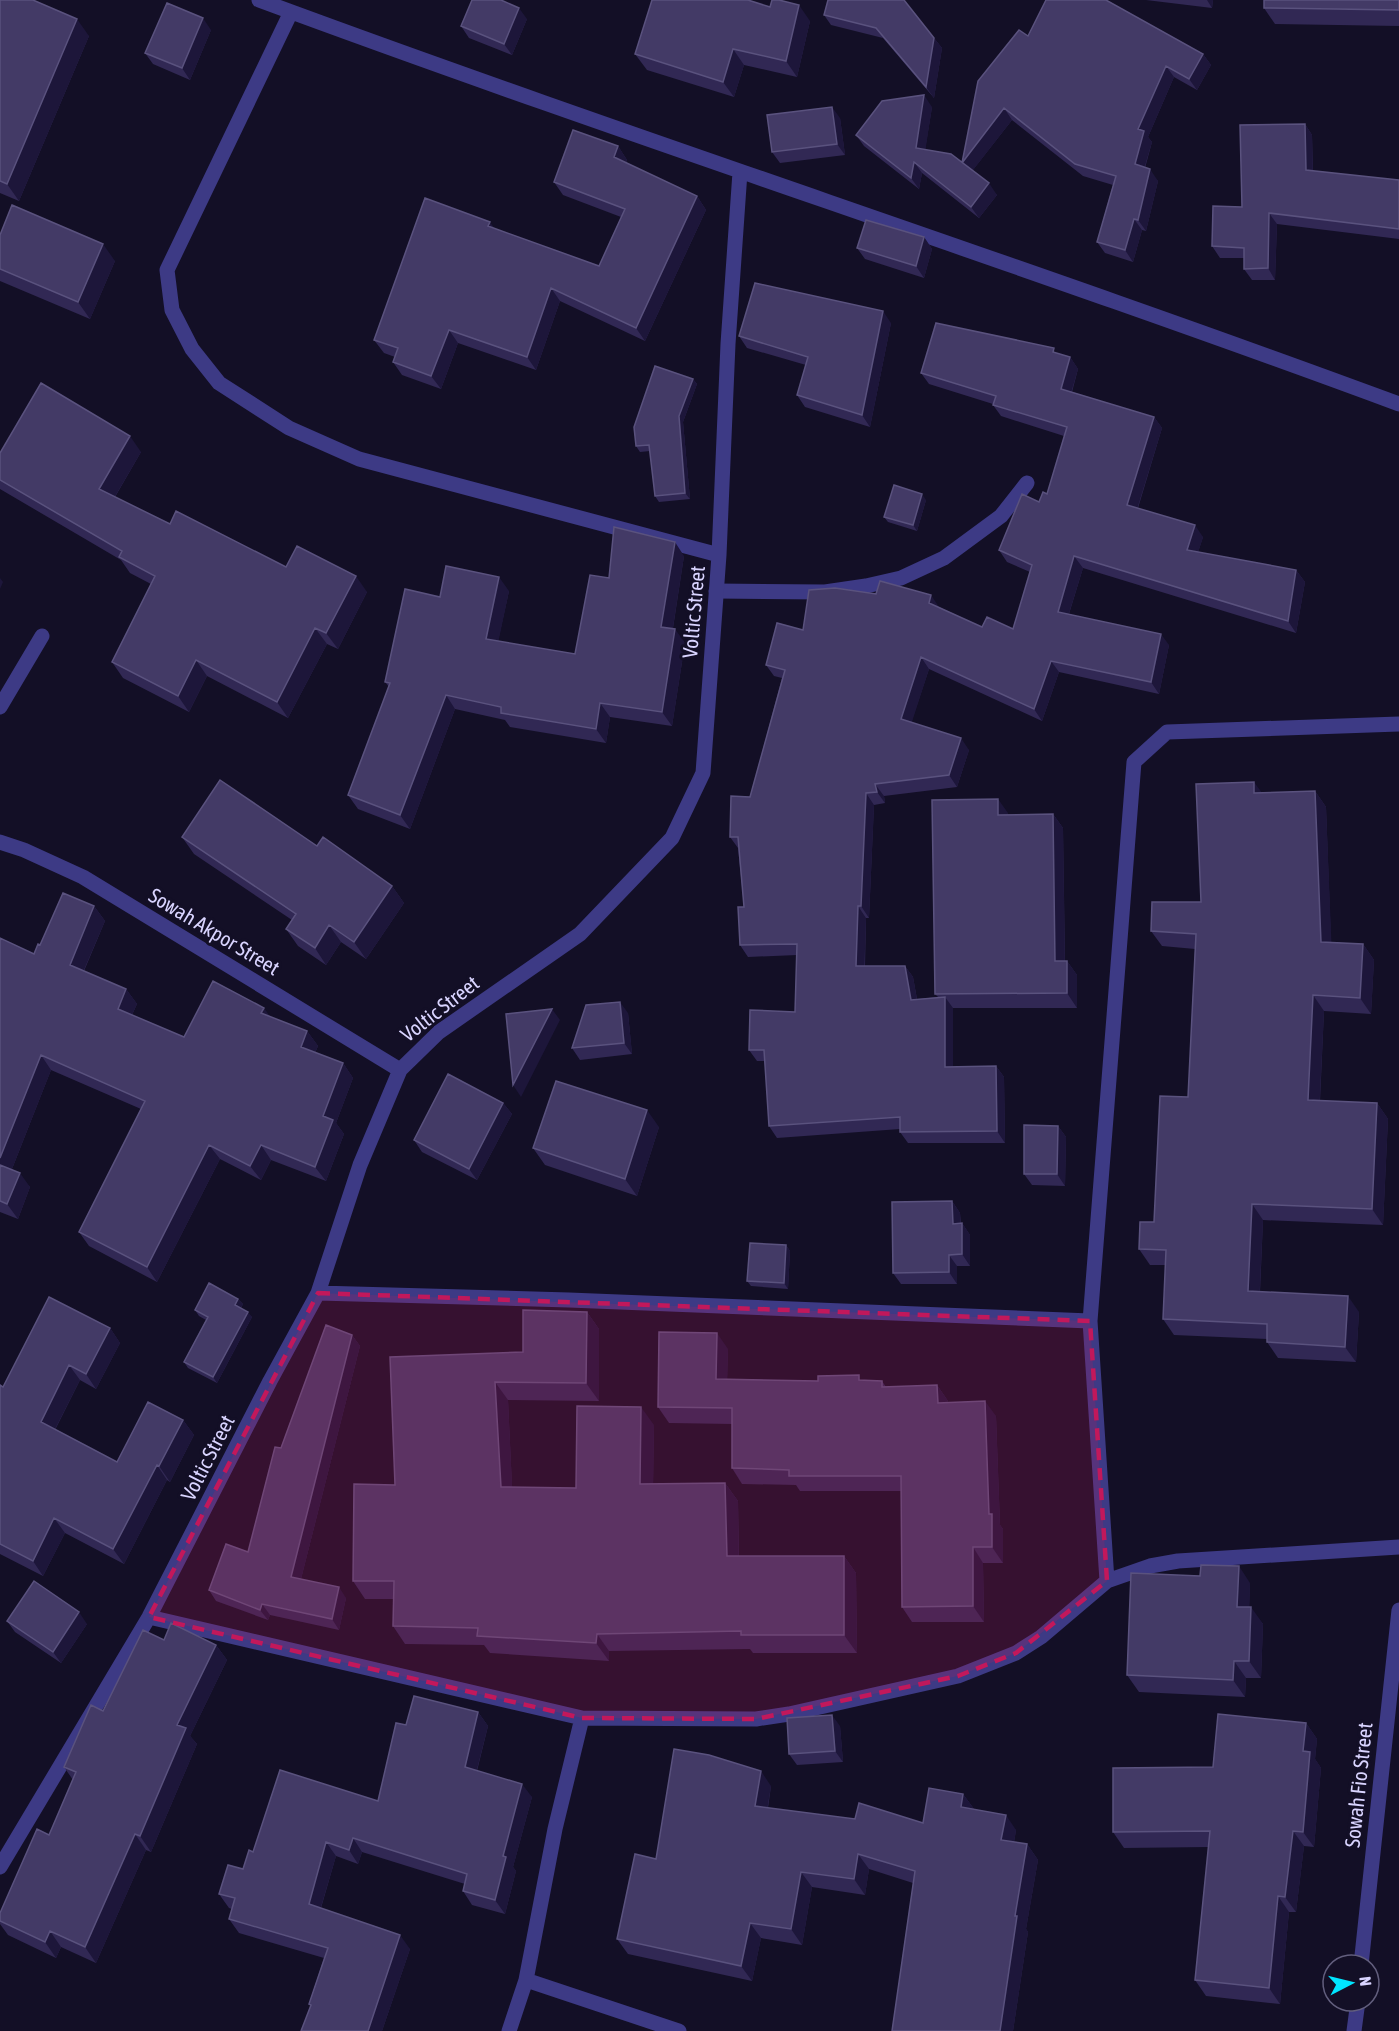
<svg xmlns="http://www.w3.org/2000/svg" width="1399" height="2031" font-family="'Asap Condensed',sans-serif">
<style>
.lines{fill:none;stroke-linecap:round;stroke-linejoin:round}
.lane{stroke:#3d3a85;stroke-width:15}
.street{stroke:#3d3a85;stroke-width:15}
.wall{fill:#312854}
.shaded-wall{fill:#1d163a}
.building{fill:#433a66;stroke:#5a527e;stroke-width:1.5}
.marked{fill:#c2185b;fill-opacity:0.2;stroke:#c2185b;stroke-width:4.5;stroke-dasharray:12 8;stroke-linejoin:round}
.labels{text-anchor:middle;stroke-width:6;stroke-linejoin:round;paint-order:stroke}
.street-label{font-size:21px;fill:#d9d4ff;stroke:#130f26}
</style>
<rect width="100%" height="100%" fill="#130f26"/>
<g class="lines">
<path class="lane" d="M716,591L825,592L866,586L901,578L944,558L1001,516L1027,483
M0,707L42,636"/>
<path class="street" d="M259,0C637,140 1021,264 1399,404
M291,12L167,270L172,310L192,349L219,383L289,428L359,459L719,555
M0,842L24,850L83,877L400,1070
M318,1293L569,1300L1090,1321
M1107,1581L1090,1321L1134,762L1167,732L1399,724
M149,1617L582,1718L555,1829L526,1980L509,2031
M582,1718L756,1719L789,1714L958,1676L1016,1653L1041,1637L1107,1581L1150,1566L1178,1561L1399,1547
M0,1867L149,1617L270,1381L318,1293L360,1165L400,1070L439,1032L580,934L672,838L703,773L719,555L728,344L740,172
M1361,1965L1399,1610
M526,1980L679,2031
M1354,2031L1358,2001"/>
</g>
<path class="wall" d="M0,0L89,36L19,201L0,193Z
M1146,0H1213L1212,8Z
M1399,0V26L1275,24L1264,8Z
M824,15L934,38L942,48L934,98L883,38L831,25Z
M527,19L512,55L469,38L461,26Z
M810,21L797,77L744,65L734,97L647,70L635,54Z
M211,30L190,80L153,64L145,53Z
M1028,36L1203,54L1211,65L1197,90L1174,77L1148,137L1152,142L1145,168L1158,181L1146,231L1142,230L1133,262L1105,253L1097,242L1113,185L1083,176L1012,120L972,171L997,195L979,218L922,173L919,189L864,146L856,135L932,107L925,150L962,163Z
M840,118L845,155L780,163L772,152Z
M1305,124L1312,135L1313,171L1399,180V239L1277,224L1275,280H1252L1244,269V258H1220L1212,246Z
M618,146L627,160L626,163L697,196L706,210L645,341L560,301L536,370L458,343L441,389L402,375L393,362L395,357L384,353L374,340L495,229L599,266L621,217L563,195L554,182Z
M0,235L115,261L90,319L0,281Z
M924,237L932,249L924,278L865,259L857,248Z
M891,323L870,427L805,407L797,395L806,365L747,348L739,336Z
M1057,353L1070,357L1078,369L1072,392L1154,417L1162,428L1138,508L1203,537L1198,552L1296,570L1305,582L1296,633L1083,568L1069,614L1169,645L1159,694L1059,672L1042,721L929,669L911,723L969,750L957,787L884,796L885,803L874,805L869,918H866L865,966H905L913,977L917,999L938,997L935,994L1008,813V815L1053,814L1063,828L1065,961H1067L1077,975V1008H953V1067L996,1066L1004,1077L1005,1143H908L900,1132V1129L777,1138L769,1126L765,1061H757L749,1050L795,1012L797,955L748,957L740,945L744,907L738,848L730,837L750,797L782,678L774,676L766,665L803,630L939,607L982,627L1013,629L1030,572L1007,562L999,550L1047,494L1064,436L1001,416L993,405V404L929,384L921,373Z
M693,379L697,384L683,422L690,499L659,502L655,496L650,451L640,452L636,446Z
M141,452L115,497L170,524L286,567L367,592L338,649L327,644L288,718L207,676L189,712L123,678L112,662L151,584L130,573L121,560L0,489V453Z
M926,500L917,531L888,522L884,517Z
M684,556L673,628L685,643L672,726L610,717L606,743L510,727L505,720L455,709L410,829L358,809L348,795L389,687L385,682L440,597L509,591L498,641L575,654L609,578Z
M1315,791L1326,807L1331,942L1363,944L1374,960L1371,1014L1324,1011L1320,1101L1377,1103L1388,1119L1383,1225L1263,1220L1260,1292L1359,1312L1356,1362L1278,1358L1267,1342V1339L1174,1335L1163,1319L1166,1265H1150L1139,1249L1154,1222L1188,1097L1195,949L1162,946L1151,931L1201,902L1262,793Z
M182,837L317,846L392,886L404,903L366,959L341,942L326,965L298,946L286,929L292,920L194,854Z
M94,906L105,921L84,971L126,989L137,1004L132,1015L184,1037L270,1017L307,1031L318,1046L315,1053L343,1063L353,1078L336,1123L344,1134L326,1181L271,1160L261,1180L220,1159L157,1282L89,1246L79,1232L141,1109L51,1070L12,1169L30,1187L18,1219L0,1212V938L34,954L40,945Z
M628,1013L632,1054L580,1060L572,1048Z
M503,1103L512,1114L477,1180L422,1152L414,1140Z
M1058,1126L1066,1137L1065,1186L1032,1185L1024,1174Z
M659,1127L637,1196L545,1165L533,1148Z
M952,1201L960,1213L961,1224L962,1223L970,1235V1266H957V1284H901L893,1273Z
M786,1245L790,1251L788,1289L751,1286L747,1281Z
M238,1299L243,1304L241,1308L252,1317L217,1383L188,1368L184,1362L206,1320L199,1316L195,1310Z
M587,1312L599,1329V1401L508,1400L512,1487L576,1488L654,1425L653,1484L725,1483L738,1501L739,1556H844L856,1573L857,1653H753L750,1649L609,1651V1661L490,1653L484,1645L405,1644L393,1626V1599H365L353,1581L395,1485L523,1352Z
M110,1328L120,1343L96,1389L80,1380L55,1430L117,1462L183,1420L194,1435L170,1482L167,1480L124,1564L65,1533L43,1576L0,1554V1385L3,1387Z
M352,1335L360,1346L301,1579L346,1598L339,1630L270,1615L268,1620L216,1601L209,1590L248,1552L281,1448Z
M728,1349L727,1379L818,1381H882L886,1387L937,1385L948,1401V1402L996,1416L1000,1525L1003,1529V1563H983L984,1622H912L902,1607L901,1491H800L796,1485L742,1484L732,1468V1424L669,1423L658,1407Z
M1250,1583L1249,1607L1263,1624L1261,1678H1246L1245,1697L1139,1692L1127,1675Z
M7,1621L87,1624L61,1663L15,1632Z
M164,1640L216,1645L227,1660L190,1736L197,1744L151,1852L146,1850L96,1963L61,1947L56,1958L8,1935L0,1924V1913L49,1835L73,1780L64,1767L103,1711Z
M478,1712L488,1726L477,1771L532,1797L513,1867L516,1871L505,1914L472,1905L463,1891L465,1884L362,1852L358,1864L336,1856L321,1908L410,1949L382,2031H301L311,2006L309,2004L324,1958L239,1933L229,1919L232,1909L229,1908L219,1894L243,1869L253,1852L378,1801L406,1725Z
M1306,1723L1317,1739L1315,1759L1321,1768L1314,1847L1304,1846L1296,1912H1289L1280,2004L1206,1996L1195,1980L1209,1847L1124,1848L1113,1832L1213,1767Z
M840,1726L843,1762L797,1765L789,1754Z
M771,1786L768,1808L855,1819L923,1823L963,1794L974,1809L1016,1830L1014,1842L1027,1844L1038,1860L1026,1929L1028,1932L1013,2031H892L913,1883L869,1869L865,1895L812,1887L802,1945L761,1938L752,1981L628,1954L617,1939L656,1859Z"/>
<path class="shaded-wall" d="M1207,0H1213L1212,8Z
M799,5L810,21L797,77L786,61Z
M519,8L527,19L512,55L504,44Z
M203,18L211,30L190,80L182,68Z
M77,19L89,36L19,201L7,184Z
M934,38L942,48L934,98L926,87Z
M733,49L744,65L734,97L723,82Z
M1203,54L1211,65L1197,90L1189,79Z
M1166,66L1174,77L1148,137L1152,142L1142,176L1135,164L1138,129Z
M924,95L932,107L924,159L916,148Z
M832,107L840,118L845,155L837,144Z
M1004,108L1012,120L970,174L962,163Z
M1305,124L1312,135L1313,181L1306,170Z
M618,146L627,160L623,170L614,157Z
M914,162L922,173L919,189L911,178Z
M1150,169L1158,181L1146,231L1138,220Z
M989,183L997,195L979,218L971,207Z
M697,196L706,210L645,341L636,328Z
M1269,213L1277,224L1275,280L1268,268Z
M1134,219L1142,230L1133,262L1125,250Z
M490,222L499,235L488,226Z
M924,237L932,249L924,278L916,266Z
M103,244L115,261L90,319L78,302Z
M551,288L560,301L536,370L527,357Z
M883,311L891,323L870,427L862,415Z
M449,330L458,343L441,389L431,376Z
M1070,357L1078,369L1069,400L1061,389Z
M693,379L697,384L683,422L690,499L685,493L679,416Z
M1154,417L1162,428L1135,516L1127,505Z
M130,436L141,452L110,505L99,489Z
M922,494L926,500L917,531L913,525Z
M1195,525L1203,537L1195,562L1187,550Z
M675,542L684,556L671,640L661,627Z
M1074,556L1083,568L1066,623L1058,612Z
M1296,570L1305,582L1296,633L1288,621Z
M356,576L367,592L338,649L326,633Z
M499,577L509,591L496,653L486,639Z
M0,578L3,582L0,589Z
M931,595L939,607L937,615L929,603Z
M315,628L327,644L288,718L277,702Z
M675,629L685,643L672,726L662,712Z
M1161,634L1169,645L1159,694L1151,682Z
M921,657L929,669L909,731L901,719Z
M196,660L207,676L189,712L178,696Z
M1051,661L1059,672L1042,721L1034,709Z
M446,695L455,709L410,829L400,815Z
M600,703L610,717L606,743L596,729Z
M961,738L969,750L957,787L949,775Z
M1254,782L1265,797L1254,793Z
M875,784L884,796L885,803L877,792Z
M1315,791L1326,807L1332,957L1321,942Z
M866,793L874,805L869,918L861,906Z
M998,799L1008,813V830L998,815Z
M1053,814L1063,828L1065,975L1055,961Z
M392,886L404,903L366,959L354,942Z
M94,906L105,921L80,979L70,965Z
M858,906L866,918L864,978L856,966Z
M329,925L341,942L326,965L315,948Z
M1363,944L1374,960L1371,1014L1360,998Z
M1067,961L1077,975V1008L1067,993Z
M905,966L913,977L919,1011L911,1000Z
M126,989L137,1004L128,1023L118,1009Z
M1313,995L1324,1011L1319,1116L1308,1100Z
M945,997L953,1008V1078L945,1067Z
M620,1002L628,1013L632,1054L624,1043Z
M264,1008L274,1022L261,1013Z
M552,1009L560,1020L521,1097L513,1085Z
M307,1031L318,1046L311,1062L301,1047Z
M41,1055L51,1070L8,1179L0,1167V1158Z
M343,1063L353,1078L336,1123L344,1134L326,1181L315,1167L323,1116Z
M996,1066L1004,1077L1005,1143L997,1131Z
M503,1103L512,1114L477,1180L469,1169Z
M1377,1103L1388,1119L1383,1225L1372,1209Z
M647,1110L659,1127L637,1196L625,1179Z
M1058,1126L1066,1137L1065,1186L1057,1174Z
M209,1145L220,1159L157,1282L147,1267Z
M261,1145L271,1160L261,1180L250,1166Z
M20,1173L30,1187L18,1219L7,1204Z
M952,1201L960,1213L961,1235L953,1224Z
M1252,1204L1263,1220L1259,1307L1248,1291Z
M962,1223L970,1235V1266L962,1254Z
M786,1245L790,1251L788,1289L784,1283Z
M949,1255L957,1266V1284L949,1272Z
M1348,1296L1359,1312L1356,1362L1345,1347Z
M238,1299L243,1304L239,1311L235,1305Z
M248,1312L252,1317L217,1383L213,1377Z
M587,1312L599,1329V1401L586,1383Z
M110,1328L120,1343L96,1389L86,1374Z
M717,1333L728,1349L727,1394L716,1379Z
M352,1335L360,1346L299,1587L291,1577Z
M69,1365L80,1380L51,1437L41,1422Z
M495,1382L508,1400L513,1505L501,1487Z
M937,1385L948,1401L949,1418L938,1403Z
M985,1401L996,1416L1000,1525L1003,1529V1563L992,1547L989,1514Z
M641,1407L654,1425L653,1502L640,1484Z
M183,1420L194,1435L170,1482L159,1466Z
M157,1465L167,1480L124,1564L113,1549Z
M725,1483L738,1501L739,1574L727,1556Z
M54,1518L65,1533L43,1576L33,1561Z
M973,1547L983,1563L984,1622L973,1606Z
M844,1556L856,1573L857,1653L844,1635Z
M1239,1566L1250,1583L1249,1624L1237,1607Z
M339,1587L346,1598L339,1630L332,1619Z
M262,1604L270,1615L268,1620L260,1610Z
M1251,1607L1263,1624L1261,1678L1249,1661Z
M79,1612L87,1624L61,1663L53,1652Z
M597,1634L609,1651V1661L596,1643Z
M216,1645L227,1660L190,1736L197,1744L151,1852L140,1836L177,1725Z
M1234,1661L1246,1678L1245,1697L1233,1680Z
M478,1712L488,1726L474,1781L465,1767Z
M832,1715L840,1726L843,1762L835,1751Z
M1306,1723L1317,1739L1315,1759L1321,1768L1314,1847L1303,1832V1751Z
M761,1771L771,1786L765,1822L755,1806Z
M522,1784L532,1797L513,1867L516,1871L505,1914L495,1900L503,1856Z
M963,1794L974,1809L961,1807Z
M1006,1815L1016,1830L1012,1855L1001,1840Z
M1293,1831L1304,1846L1296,1912L1285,1897Z
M135,1834L146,1850L96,1963L85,1947Z
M353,1838L362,1852L358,1864L349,1850Z
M326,1842L336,1856L318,1917L309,1904Z
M1027,1844L1038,1860L1026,1929L1028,1932L1013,2031H1000L1015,1916Z
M858,1854L869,1869L865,1895L854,1879Z
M801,1872L812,1887L802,1945L791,1929Z
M1278,1896L1289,1912L1280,2004L1269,1988Z
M750,1923L761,1938L752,1981L741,1966Z
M50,1931L61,1947L56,1958L45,1942Z
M400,1935L410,1949L382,2031H368Z"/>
<path class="building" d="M0,0H33L77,19L7,184L0,181Z
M472,0H501L519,8L504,44L461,26Z
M652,0H748L770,7L772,0H779L799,5L786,61L733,49L723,82L635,54Z
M828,0H904L934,38L926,87L876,28L824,15Z
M1046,0H1106L1203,54L1189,79L1166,66L1138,129L1144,131L1135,164L1150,169L1138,220L1134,219L1125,250L1097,242L1116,176L1075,164L1004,108L962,163L978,81L1019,30L1028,36Z
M1264,0H1399V10L1264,8Z
M167,3L203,18L182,68L145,53Z
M924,95L916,148L951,154L989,183L971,207L914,162L911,178L856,135L882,101Z
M832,107L837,144L772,152L767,115Z
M1305,124L1306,170L1399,180V229L1269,213L1268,268L1244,269V248L1212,246L1213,206L1242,207L1240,125Z
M573,130L618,146L614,157L697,196L636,328L551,288L527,357L449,330L431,376L393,362L398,348L374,340L425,198L490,222L488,226L599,266L625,209L554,182Z
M12,205L103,244L78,302L0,269V235Z
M866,220L924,237L916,266L857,248Z
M755,283L883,311L862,415L797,395L808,357L739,336Z
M936,323L1054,348L1053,352L1070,357L1061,389L1154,417L1127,505L1195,525L1187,550L1296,570L1288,621L1074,556L1058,612L1161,634L1151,682L1051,661L1034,709L921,657L901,719L961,738L949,775L875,784L877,792L866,793L861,906H858L856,966H905L911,1000L945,997V1067L996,1066L997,1131L900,1132V1117L769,1126L764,1050H749L750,1010L795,1012L797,944L740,945L738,907H744L738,837H730L731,796L750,797L785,670L766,665L777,623L803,630L809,590L835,588L876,594L880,581L931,595L929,603L982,627L987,617L1013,629L1032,565L999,550L1022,494L1039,502L1043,492L1047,494L1067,427L993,405L996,396L921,373Z
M655,366L693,379L679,416L685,493L655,496L649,445L636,446L634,427Z
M41,383L130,436L99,489L170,524L176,511L286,567L297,546L356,576L326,633L315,628L277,702L196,660L178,696L112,662L155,576L119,557L122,551L0,480V453Z
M894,485L922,494L913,525L884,517Z
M614,527L675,542L661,627L675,629L662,712L600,703L596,729L501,713V707L446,695L400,815L348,795L390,683L385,682L405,589L440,597L446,566L499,577L486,639L575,654L590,575L609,578Z
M220,780L317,846L323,837L392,886L354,942L329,925L315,948L286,929L296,914L182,837Z
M1254,782V793L1315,791L1321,942L1363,944L1360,998L1313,995L1308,1100L1377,1103L1372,1209L1252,1204L1248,1291L1348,1296L1345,1347L1267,1342V1324L1163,1319L1166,1250L1139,1249L1140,1222H1154L1160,1096L1188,1097L1196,934L1151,931L1152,902H1201L1196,784Z
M998,799V815L1053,814L1055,961H1067V993L935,994L932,800Z
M63,893L94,906L70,965L126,989L118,1009L184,1037L213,981L264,1008L261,1013L307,1031L301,1047L343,1063L323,1116L333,1120L315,1167L261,1145L250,1166L209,1145L147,1267L79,1232L145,1101L41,1055L0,1158V938L34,954L38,944L40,945Z
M620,1002L624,1043L572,1048L586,1005Z
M552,1009L513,1085L506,1014Z
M448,1074L503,1103L469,1169L414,1140Z
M556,1081L647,1110L625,1179L533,1148Z
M1024,1125L1058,1126L1057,1174H1024Z
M0,1165L20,1173L7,1204L0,1201Z
M952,1201L953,1224L962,1223V1254L949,1255V1272L893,1273L892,1202Z
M750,1243L786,1245L784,1283L747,1281Z
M209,1283L238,1299L235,1305L248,1312L213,1377L184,1362L208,1317L195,1310Z
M49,1297L110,1328L86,1374L69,1365L41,1422L117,1462L148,1402L183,1420L159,1466L157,1465L113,1549L54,1518L33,1561L0,1544V1385L3,1387Z
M523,1310L587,1312L586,1383L495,1382L501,1487L576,1488L577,1406L641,1407L640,1484L725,1483L727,1556H844V1635H741V1631L597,1634L596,1643L477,1636L478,1628L393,1626L394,1581H353L354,1484L395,1485L390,1357L523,1352Z
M326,1325L352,1335L291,1577L339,1587L332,1619L262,1604L260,1610L209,1590L226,1544L248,1552L275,1447L281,1448Z
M659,1332L717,1333L716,1379L818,1381V1376L859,1375V1380L882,1381V1387L937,1385L938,1403L985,1401L989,1514H992V1547H973V1606L902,1607L901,1476H789V1470L732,1468V1408L658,1407Z
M1201,1565L1239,1566L1237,1607H1251L1249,1661H1234L1233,1680L1127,1675L1131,1573L1200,1576Z
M34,1581L79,1612L53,1652L7,1621Z
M171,1623L216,1645L177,1725L186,1728L140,1836L135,1834L85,1947L50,1931L45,1942L0,1921V1913L37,1829L49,1835L76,1772L64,1767L91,1705L103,1711L143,1630L164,1640Z
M414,1696L478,1712L465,1767L522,1784L503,1856L506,1857L495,1900L463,1891L467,1874L353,1838L349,1850L326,1842L309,1904L400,1935L368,2031H301L311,2005L309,2004L328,1948L229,1919L235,1898L219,1894L228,1865L243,1869L249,1850L253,1852L280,1770L378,1801L396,1723L406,1725Z
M1218,1714L1306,1723L1303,1751L1310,1752L1303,1832L1293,1831L1285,1897L1278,1896L1269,1988L1195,1980L1210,1831L1113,1832V1768L1213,1767Z
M832,1715L835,1751L789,1754L787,1718Z
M674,1749L709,1755L761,1771L755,1806L855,1819L859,1803L923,1823L929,1788L963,1794L961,1807L1006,1815L1001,1840L1027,1844L1015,1916H1017L1000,2031H892L915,1871L858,1854L854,1879L801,1872L791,1929L750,1923L741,1966L617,1939L635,1854L656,1859Z"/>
<path class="marked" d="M318,1293L1090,1321L1107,1581L1016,1653L958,1676L756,1719L582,1718L149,1617Z"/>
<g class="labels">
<g class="street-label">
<text transform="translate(694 612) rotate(-85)" y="7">Voltic Street</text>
<text transform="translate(214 932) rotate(31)" y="7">Sowah Akpor Street</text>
<text transform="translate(440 1009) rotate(-38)" y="7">Voltic Street</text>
<text transform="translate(208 1458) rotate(-63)" y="7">Voltic Street</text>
<text transform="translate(1359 1785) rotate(-84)" y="7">Sowah Fio Street</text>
</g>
</g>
<g transform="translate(1351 1983) rotate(83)"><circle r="28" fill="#130f26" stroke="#625e7d" stroke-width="1.5"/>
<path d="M0-4.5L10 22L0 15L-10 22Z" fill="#00e5ff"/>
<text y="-9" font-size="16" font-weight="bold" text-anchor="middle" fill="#d9d4ff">N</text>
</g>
</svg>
